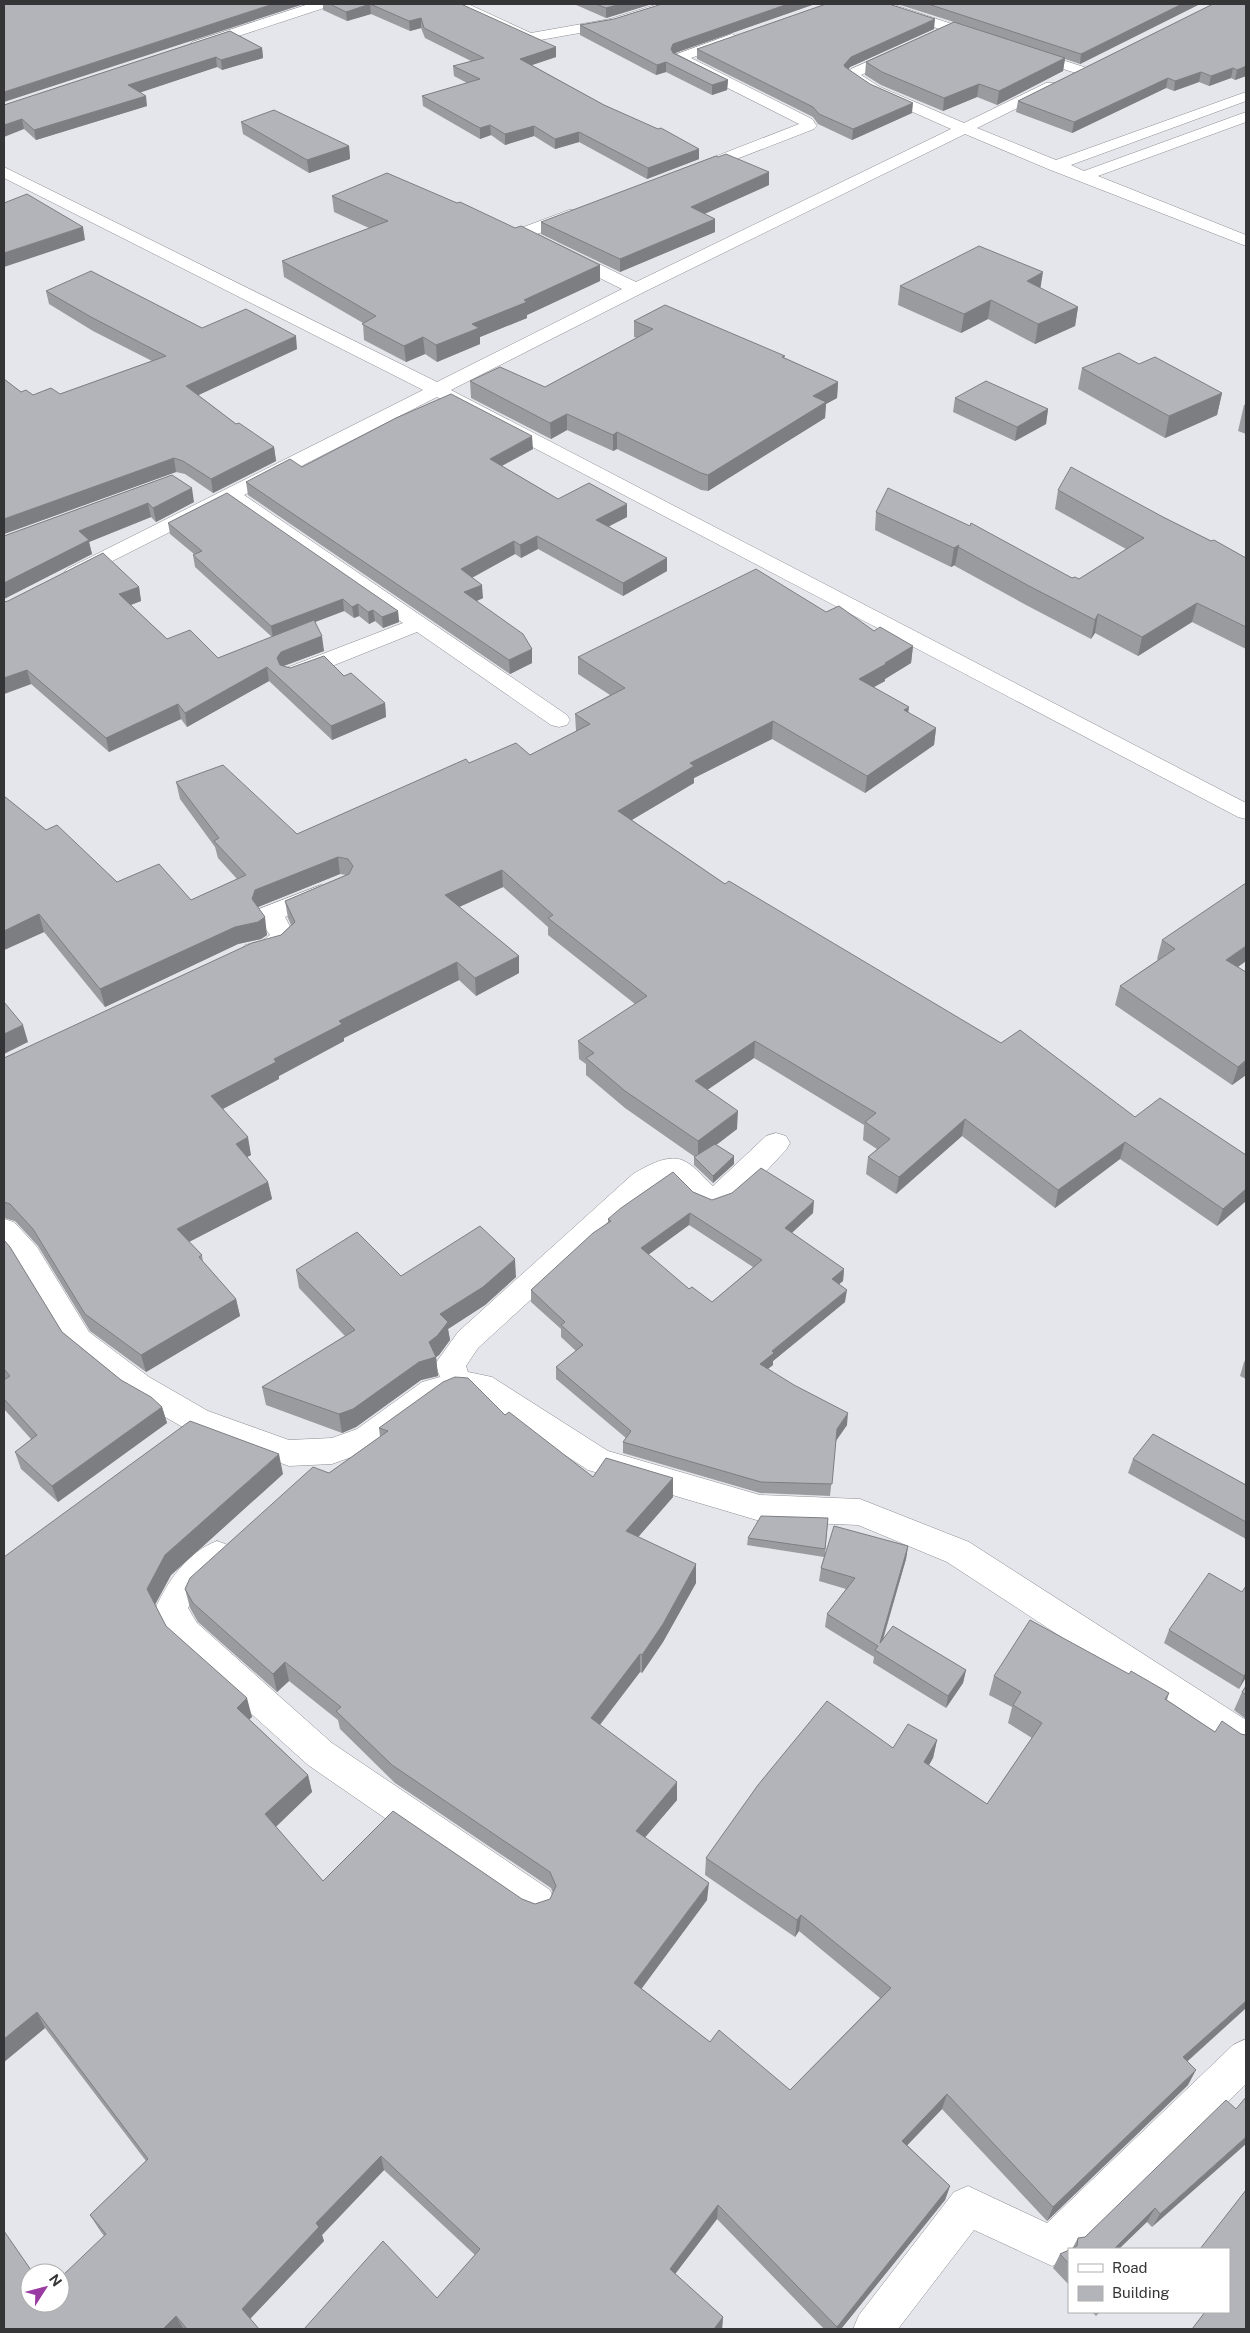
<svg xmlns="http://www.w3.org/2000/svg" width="1250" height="2333" font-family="'Public Sans',sans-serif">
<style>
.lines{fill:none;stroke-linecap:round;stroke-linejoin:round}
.minor-casing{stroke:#8d8d92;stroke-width:1}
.minor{fill:#fff;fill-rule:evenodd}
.wall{fill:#9a9b9f;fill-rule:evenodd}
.shaded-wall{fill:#7d7e82}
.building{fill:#b3b4b9;stroke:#7d7e82;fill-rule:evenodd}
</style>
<rect width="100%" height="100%" fill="#e5e6ec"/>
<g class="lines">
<defs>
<path id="minor" d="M309,4H329L327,7L202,48L197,49L190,45L192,42Z
M450,4H468L531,33L610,19L658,4H679L677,7L613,27L529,42L452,7Z
M872,4H892L985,35L987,38L980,42L975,41L874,7Z
M732,34L739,38L737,41L691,58L812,119L817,126L814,129L703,172H691L689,169L691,166L799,124L674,61L672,58L674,55Z
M900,47L907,51L905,54L861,75L880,87L964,123L1046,83H1056L1059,86L1056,89L977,128L1056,160L1246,92V101L1071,165L1084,171L1246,112V122L1098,176L1246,235V246L1048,169L965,134L642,293L451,390L1246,803V819L1238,817L437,397L244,495L567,715L570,720L567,725L559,727L551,725L417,632L302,678L294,680L286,678L283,673L286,668L403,623L229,502L81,577L74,579L67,577L64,573L67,569L423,390L4,178V167L437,382L622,289L520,239L518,235L521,228L569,210H581L583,214L581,218L537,234L636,282L951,129L870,93L845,76L851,69Z
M1028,49L1087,68L1089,71L1082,75L1023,56L1021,53Z
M321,885L330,887L333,893L330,899L285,917L296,938C287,954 263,962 245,957L241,951L245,945L262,941L270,935L256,915L259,909Z
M776,1133L786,1136L790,1143L786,1150C771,1165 733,1212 711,1210C695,1209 681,1191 671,1180L653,1188L478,1348L466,1366L468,1372L492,1377L608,1451L760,1495L860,1499L969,1542L1246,1720V1755L1234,1750L947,1562L858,1525L760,1521L588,1470L475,1397L457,1395L444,1400L379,1447L332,1464L289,1466L186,1429L127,1395L69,1348L17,1263L4,1248V1219L14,1222L37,1247L89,1332L149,1377L208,1411L289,1440L332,1438L357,1429L422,1382L440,1377L435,1364L458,1332L633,1174C647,1166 670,1152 686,1162C696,1167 704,1179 713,1186L766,1136Z
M217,1541L228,1545L233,1555C223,1576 199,1587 188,1608L197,1623L332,1743L550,1890L555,1902L550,1914L537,1919L524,1914L308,1765L173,1643L155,1609C168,1581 187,1552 217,1541Z
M1246,2039V2084L1077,2249H1069V2258L1052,2266L974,2230L898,2329H853L859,2315L954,2192L968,2186L1047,2223L1233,2045Z"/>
</defs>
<use href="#minor" class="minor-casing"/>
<use href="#minor" class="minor"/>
</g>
<path class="wall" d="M323,4H461L556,57L532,65L604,105L699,149V159L647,179L579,142L555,149L534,136L505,145L491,135L480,139L423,106L422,96L467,83L454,76L453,66L471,61L425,38L421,28L410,31L371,14L347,21L323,10Z
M574,4H652L606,18Z
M662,4H815L675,53L728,80L727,90L712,95L666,72L656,75L580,35V25L614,19Z
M897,4H1200L1080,64L1065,59L1063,71L997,105L977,97L943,111L881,85L865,75L866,62L954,22Z
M1213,4L1246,76L1235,80L1231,78L1209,86L1199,82L1174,91L1166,88L1072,133L1016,112L1018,101Z
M934,29L850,67L848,70L912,113L852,140L818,124L813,117L697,59V49Z
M230,31L262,48L263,58L222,70L217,67L140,92L147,106L36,140L24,129L4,105Z
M241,122L349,146L350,159L309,173L243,134Z
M769,185L704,214L715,232L620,272L541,234V222Z
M332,196L515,228L600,265V281L527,315V318L480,337V344L437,362L425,354L406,362L364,340L363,323L284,277L282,261L369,228L334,212Z
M900,286L1078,307L1075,326L1035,344L988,319L961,333L898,305Z
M46,291L202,328L297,349L198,395L236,424L274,447L276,461L213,493L185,474L176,472L4,534V379L21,392L33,395L60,394L152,361L93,331L49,304Z
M634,321L785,358L838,382L837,398L826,404L825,418L708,491L701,490L617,449L613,451L567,430L551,439L471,398L470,381L545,387L637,338L634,337Z
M1139,364L1222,393L1217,415L1165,438L1078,389L1082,368Z
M955,398L1048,409L1046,424L1015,441L953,412Z
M1246,404V434L1238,431L1244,405Z
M533,449L502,466L558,499L627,517L609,526L667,571L623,596L538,549L521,558L515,554L472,578L483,598L477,601L532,663L510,674L248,495L246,482L302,467Z
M172,475L194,502L156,522L151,517L89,542L92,554L4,599V536Z
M1058,490L1163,517L1246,558V649L1192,622L1138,656L1095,633L1091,639L1026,605L955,566V565L951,567L875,530L876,512L1072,578L1079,579L1126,549L1055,509Z
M168,523L398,611L399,622L383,628L375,621L369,624L359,616L354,618L344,611L315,622L324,651L284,666L290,668L344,676L385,703L386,717L332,740L269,681L187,727L181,719L109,752L31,684L4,694V602L139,587L141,601L131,605L167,639L218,658L272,637L195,567L193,555L194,554L170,534Z
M826,612L913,646L911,663L885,679V681L874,687L908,713L936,728L934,745L865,793L772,739L694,778V783L632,820L725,884L1001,1043L1135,1117L1246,1155V1201L1217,1226L1120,1159L1055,1208L962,1136L896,1194L866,1174L868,1157L877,1149L863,1140L864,1125L754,1058L707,1090L737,1129L716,1145L734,1156V1164L713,1183L694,1165V1157H695L625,1108L586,1075V1064L579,1059L578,1041L635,1004L548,935V927L503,887L459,907L519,956V973L476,996L459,980L344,1038V1041L279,1076V1079L223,1109L251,1155L247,1157L268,1182L272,1199L189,1242L202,1255L203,1262L236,1299L240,1316L146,1372L90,1331L38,1246L15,1221L4,1218V1058L281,935L291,925L288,918L285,901L346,875L340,874L258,907L267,935L261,939L238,944L105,1007L44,932L4,950V796L46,830L117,882L191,900L237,879L218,858L215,847L180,799L176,782L297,834L469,763L530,755L576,731L575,714L610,695L578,674V657Z
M1162,940L1246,961L1238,967L1246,972V1075L1232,1085L1115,1005L1120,986L1158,960L1157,959Z
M693,1192L712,1200L813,1213L792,1233L844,1269L843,1281L839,1284L845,1302L773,1361V1365L767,1369L847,1425L836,1440L830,1496L760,1493L623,1453V1442L626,1438L556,1379V1367L576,1351L561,1337V1329L531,1302V1290L608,1222V1219ZM689,1225L753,1267L712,1302L689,1289L648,1255Z
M4,1240L62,1332L121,1380L162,1407L167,1423L58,1502L21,1469L15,1452L31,1439L4,1409Z
M296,1270L401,1276L516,1277L485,1305L448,1329L450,1340L439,1355L436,1357L438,1376L421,1380L356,1427L342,1433L266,1405L262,1387L345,1336L299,1288Z
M1246,1359V1379L1240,1376L1244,1362Z
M505,1415L593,1477L673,1478V1497L638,1537L696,1564V1583L663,1642L642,1673L640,1672L600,1725L677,1800L645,1837L707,1900L641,1988L710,2042L790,2090L880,1998L799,1931L795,1937L705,1875L706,1858L893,1748L937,1740L933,1758L929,1765L987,1804L1032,1738L1008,1723L1012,1707L989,1695L994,1676L1129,1674L1169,1693L1167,1700L1215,1732L1241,1734L1246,1735V2008L1188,2061V2085L1047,2221L942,2109L907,2145L950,2186L945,2200L841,2329H824L717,2219L675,2274L723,2317L722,2329H304L437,2298L475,2255L384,2170L322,2235L324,2241L250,2319L259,2329H184L183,2328L30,2303H60L104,2236L99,2229L90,2215L146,2161L45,2028L4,2062V1557L283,1474L171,1575L155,1605L166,1626L252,1717L249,1719L308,1775L312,1792L276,1827L323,1881L522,1899L535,1904L550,1899L553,1893L551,1888L395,1783L340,1729L338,1720L289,1681L277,1692L198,1622L190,1608L185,1589L329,1473L380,1437L379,1428Z
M1133,1459L1246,1485V1539L1128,1473Z
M828,1518L825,1556L908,1546L906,1559L883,1640L966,1670L963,1683L946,1708L873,1663L874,1657L825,1627L827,1614L846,1589L819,1581L821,1568L824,1557L747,1545L748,1538Z
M1242,1592L1246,1677L1239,1689L1164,1643L1169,1630Z
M1246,1686V1719L1234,1710L1242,1692Z
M1236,2109L1152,2227L1147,2222L1072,2249L1078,2238L1085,2237Z
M1069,2250V2285L1053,2268L1060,2254Z
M1092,2312H1100L1096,2316Z"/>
<path class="shaded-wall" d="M273,4H304L4,102V92Z
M370,4L371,14L347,21L346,12Z
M620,4H652L606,18V8Z
M788,4H815L672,54L671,49L673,44Z
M1182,4H1200L1080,64L1081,54Z
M421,18V28L410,31L409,21Z
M935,19L934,29L850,67L844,75V65L851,57Z
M556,47V57L520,69V59Z
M262,48L263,58L222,70L221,60Z
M216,57L217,67L130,96L128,85Z
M1065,58L1063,71L997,105L999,91Z
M666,62V72L656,75L657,65Z
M1246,66V76L1235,80L1237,70Z
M1233,68L1231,78L1209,86L1211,76Z
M1201,72L1199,82L1174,91L1175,81Z
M1168,78L1166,88L1072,133L1074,122Z
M728,80L727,90L712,95V85Z
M979,84L977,97L943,111L944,98Z
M146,96L147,106L36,140L34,130Z
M913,103L912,113L852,140L853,129Z
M22,119L24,129L4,137V125Z
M490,125L491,135L480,139V128Z
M534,126V136L505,145V134Z
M579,132V142L555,149V139Z
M349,146L350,159L309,173L307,160Z
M699,149V159L647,179L648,168Z
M769,172V185L691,220V207Z
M715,219V232L620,272V259Z
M83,227L85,240L4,267V253Z
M600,265V281L527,315V318L480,337V344L437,362L436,345L472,324Z
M1043,272L1040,291L1027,281Z
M991,300L988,319L961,333L964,314Z
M1078,307L1075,326L1035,344L1038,324Z
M296,336L297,349L188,400L186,386Z
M423,337L425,354L406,362L404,346Z
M838,382L837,398L826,404L825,418L708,491V475L813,396Z
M1222,393L1217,415L1165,438L1169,416Z
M1048,409L1046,424L1015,441L1017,427Z
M567,414V430L551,439L550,423Z
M617,432V449L613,451V435Z
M532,436L533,449L490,472V459Z
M274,447L276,461L213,493L211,479Z
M174,458L176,472L4,534V519Z
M192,488L194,502L156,522L153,508Z
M148,503L151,517L89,542L92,554L4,599V583L79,531Z
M627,504V517L596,533V520Z
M537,536L538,549L521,558L520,545Z
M514,541L515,554L462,583L461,569Z
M959,545L955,565L951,567L954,548Z
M667,558V571L623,596V583Z
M482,585L483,598L465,606L464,592Z
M139,587L141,601L122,608L119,594Z
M343,599L344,611L273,638L271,626Z
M1197,603L1192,622L1138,656L1142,637Z
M358,604L359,616L354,618L352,607Z
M373,610L375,621L369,624L368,612Z
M398,611L399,622L383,628L382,617Z
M1098,614L1095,633L1091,639L1095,620Z
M322,636L324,651L283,666L279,672L277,658L281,652Z
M913,646L911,663L885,679V681L857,696L859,679Z
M532,649V663L510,674L509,660Z
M267,667L269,681L187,727L185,713Z
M27,670L31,684L4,694V678Z
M385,703L386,717L332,740L331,726Z
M178,704L181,719L109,752L106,738Z
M909,707L907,724L904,710Z
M773,721L772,739L694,778V783L618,828V811L690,763Z
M936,728L934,745L865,793L867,776Z
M338,857L340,874L258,907L254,916L252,899L255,890Z
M502,870L503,887L446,913L445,895Z
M39,914L44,932L4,950V931Z
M265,917L267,935L261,939L238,944L105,1007L100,989L235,927Z
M1246,946V961L1221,979L1226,960Z
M519,956V973L476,996L475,978Z
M457,962L459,980L344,1038V1041L279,1076V1079L215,1113L211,1096L339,1021Z
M23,1025L28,1042L4,1054V1034Z
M755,1041L754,1058L694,1099L695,1081Z
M1246,1060V1075L1232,1085L1238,1067Z
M738,1111L737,1129L698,1159V1141Z
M965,1119L962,1136L896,1194L899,1177Z
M248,1137L251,1155L239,1161L236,1144Z
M1125,1142L1120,1159L1055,1208L1058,1190Z
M734,1156V1164L713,1183V1176Z
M268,1182L272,1199L181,1246L177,1229Z
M1246,1189V1201L1217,1226L1223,1209Z
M814,1201L813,1213L784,1240L785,1228Z
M690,1213L689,1225L641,1260V1248Z
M515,1259L516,1277L485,1305L448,1329L450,1340L439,1355L435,1358L436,1357L438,1376L421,1380L356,1427L342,1433L339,1414L429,1342L440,1314Z
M844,1269L843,1281L830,1291L832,1279Z
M847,1290L845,1302L773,1361V1365L759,1376L760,1364L772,1351Z
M236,1299L240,1316L146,1372L141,1355Z
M162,1407L167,1423L58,1502L52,1486Z
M848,1413L847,1425L836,1441L837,1429Z
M279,1454L283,1474L171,1575L153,1608L147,1589L165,1555Z
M673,1478V1497L626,1551V1531Z
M908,1546L906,1559L878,1655L880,1643Z
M696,1564V1583L663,1642L642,1673V1655Z
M640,1654V1672L591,1736V1718Z
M285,1662L289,1681L277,1692L273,1674Z
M966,1670L963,1683L946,1708L948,1696Z
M1246,1673V1677L1239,1689L1244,1676Z
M247,1698L252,1717L242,1726L237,1708Z
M937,1740L933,1758L920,1780L924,1762Z
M308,1775L312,1792L270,1832L265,1814Z
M677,1782V1800L636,1848V1831Z
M709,1883L707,1900L634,1999V1983Z
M801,1915L799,1931L795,1937L797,1920Z
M1246,2001V2008L1175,2072L1183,2057Z
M37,2012L45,2028L4,2062V2039Z
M1196,2070L1188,2085L1047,2221L1053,2207Z
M947,2094L942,2109L898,2155L902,2141Z
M1246,2137V2144L1152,2227L1160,2214Z
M381,2156L384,2170L322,2235L324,2241L248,2321L242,2309L316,2223Z
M950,2186L945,2200L841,2329H836L837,2327Z
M718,2205L717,2219L669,2282L670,2269Z
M1155,2208L1147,2222L1119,2249H1114Z
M176,2316L183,2328L182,2329H163Z
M723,2317L722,2329H714Z"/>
<path class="building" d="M4,4H273L4,92Z
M330,4H461L556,47L520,59L604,105L658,129L661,128L699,149L648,168L579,132L555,139L534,126L505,134L490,125L480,128L422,96L480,79L453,66L484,58L424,28L421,18L409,21L370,4L346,12Z
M596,4H620L606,8Z
M662,4H788L673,44L671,49L673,53L728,80L712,85L666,62L657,65L580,25L614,19Z
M826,4H889L935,19L851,57L844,65L845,67L870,84L913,103L853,129L819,114L813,107L697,49Z
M928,4H1182L1081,54Z
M1213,4H1246V66L1237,70L1233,68L1211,76L1201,72L1175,81L1168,78L1074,122L1018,101Z
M954,22L1065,58L999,91L979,84L944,98L882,72L866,62Z
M230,31L262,48L221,60L216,57L128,85L146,96L34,130L22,119L4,125V105Z
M274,110L349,146L307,160L241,122Z
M726,154L769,172L691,207L715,219L620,259L541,222L716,156L718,157Z
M387,173L457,203L460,202L515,228L521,226L600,265L524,300L527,302L472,324L479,328L436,345L423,337L404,346L362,324L376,316L282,261L388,221L332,196Z
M27,194L83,227L4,253V203Z
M979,246L1043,272L1027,281L1078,307L1038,324L991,300L964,314L900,286Z
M91,271L202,328L246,309L296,336L186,386L236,424L239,423L274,447L211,479L183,461L174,458L4,519V379L21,392L26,390L33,395L51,388L60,394L166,356L91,317L46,291Z
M665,305L785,356L782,357L838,382L813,396L826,402L708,475L701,473L617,432L613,435L567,414L550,423L470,381L500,367L545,387L653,329L634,321Z
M1119,353L1139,364L1155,357L1222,393L1169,416L1082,368Z
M986,381L1048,409L1017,427L955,398Z
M451,394L532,436L490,459L558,499L589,483L627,504L596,520L667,558L623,583L537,536L520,545L514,541L461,569L482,585L464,592L523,634L532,649L509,660L246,482L290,459L302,467L396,418Z
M1071,467L1163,517L1211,541L1214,540L1246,558V627L1197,603L1142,637L1098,614L1095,620L1029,586L958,547L959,545L954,548L876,512L888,488L970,526L971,523L1072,578L1075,577L1079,579L1144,538L1058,490Z
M172,475L192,488L153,508L148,503L79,531L89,540L4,583V536Z
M227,493L398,611L382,617L373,610L368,612L358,604L352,607L343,599L271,626L193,555L202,551L168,523Z
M103,553L139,587L119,594L167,639L190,630L218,658L314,620L322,636L281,652L277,658L280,665L290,668L324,656L344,676L351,673L385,703L331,726L267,667L185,713L178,704L106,738L27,670L4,678V602L8,601Z
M756,569L826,612L839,606L874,631L880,627L913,646L885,663L886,664L859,679L909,707L904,710L936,728L867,776L773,721L690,763L694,766L618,811L725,884L729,881L1001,1043L1020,1030L1135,1117L1160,1098L1246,1155V1189L1223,1209L1125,1142L1058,1190L965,1119L899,1177L868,1157L890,1139L865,1122L876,1113L755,1041L695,1081L738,1111L698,1141L625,1091L586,1058L594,1053L578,1041L647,996L548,918L553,915L502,870L445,895L519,956L475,978L457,962L339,1021L342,1024L274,1059L276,1062L211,1096L248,1137L236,1144L268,1182L177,1229L202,1255L199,1257L236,1299L141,1355L85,1314L33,1229L10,1204L4,1202V1058L252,943L281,935L295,922L285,901L349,874L353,866L348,859L338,857L255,890L252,899L265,917L258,922L235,927L100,989L39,914L4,931V796L46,830L57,825L117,882L159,864L191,900L246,875L214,841L219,838L176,782L223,765L297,834L466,759L469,763L516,743L530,755L590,724L575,714L625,688L578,657Z
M1246,883V946L1226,960L1246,972V1060L1238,1067L1120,986L1175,949L1162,940Z
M4,1002L23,1025L4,1034Z
M715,1144L734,1156L713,1176L694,1157Z
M761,1168L814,1201L785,1228L844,1269L832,1279L847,1290L772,1351L774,1353L760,1364L794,1385L848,1413L837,1429L832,1484L761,1482L623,1442L631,1431L556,1367L583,1345L561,1325L565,1322L531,1290L593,1233L611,1221L608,1219L621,1208L673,1172L693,1192L712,1200L732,1193ZM690,1213L762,1260L712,1302L692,1287L689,1289L641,1248Z
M480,1226L515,1259L483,1287L440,1314L448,1322L437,1336L429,1342L436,1357L419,1362L353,1409L339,1414L262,1387L355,1330L296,1270L357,1232L401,1276Z
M4,1240L10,1247L62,1332L121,1380L151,1397L162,1407L52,1486L15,1452L37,1435L4,1399V1380L10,1376L4,1369Z
M455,1377L468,1378L505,1415L509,1412L593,1477L606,1458L673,1478L626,1531L696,1564L663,1624L642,1655L640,1654L591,1718L677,1782L636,1831L709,1883L634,1983L710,2042L719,2030L790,2090L891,1988L801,1915L797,1920L706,1858L758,1785L827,1701L893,1748L908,1724L937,1740L924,1762L987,1804L1042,1723L1013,1705L1021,1692L994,1676L1030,1620L1129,1674L1131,1671L1169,1693L1165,1699L1215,1732L1222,1721L1241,1734L1246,1735V2001L1183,2057L1196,2070L1053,2207L947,2094L902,2141L950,2186L837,2327L718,2205L670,2269L723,2317L714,2329H304L383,2241L437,2298L480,2249L381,2156L316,2223L319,2227L242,2309L259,2329H187L176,2316L163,2329H4V2231L33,2273H30V2303H60V2278L106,2234L90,2215L148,2159L37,2012L4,2039V1557L190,1421L279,1454L165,1555L147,1589L166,1626L247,1698L237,1708L308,1775L265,1814L323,1881L393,1811L522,1899L535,1904L550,1899L556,1886L550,1872L392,1765L336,1711L341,1707L285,1662L273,1674L193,1603L185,1589L190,1578L313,1467L329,1473L388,1431L379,1428L443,1382Z
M1153,1434L1246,1485V1522L1133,1459Z
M761,1516L828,1518L825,1549L748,1538Z
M834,1526L908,1546L880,1643L893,1626L966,1670L948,1696L875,1650L878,1646L827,1614L855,1578L821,1568Z
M1209,1573L1242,1592L1246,1586V1673L1244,1676L1169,1630Z
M1246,1686V1695L1242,1692Z
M1246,2097V2137L1160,2214L1155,2208L1114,2249H1071L1077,2246L1078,2238L1085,2237L1226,2100L1236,2109Z
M1246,2190V2329H1192L1205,2312H1229V2249H1200Z
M1069,2250V2264L1060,2254Z"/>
<rect width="1250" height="2333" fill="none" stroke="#353537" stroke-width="10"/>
<rect x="1068" y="2248" width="162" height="65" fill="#ffffff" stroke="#aeaeaf"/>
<rect x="1078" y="2264" width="25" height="8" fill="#ffffff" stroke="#aeaeaf"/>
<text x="1112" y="2273" font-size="15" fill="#353537">Road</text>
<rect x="1078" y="2286" width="25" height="15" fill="#b3b4b9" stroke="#aeaeaf"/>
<text x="1112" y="2298" font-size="15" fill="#353537">Building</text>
<g transform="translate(45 2288) rotate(54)"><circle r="24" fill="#ffffff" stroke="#aeaeaf"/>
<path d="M0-4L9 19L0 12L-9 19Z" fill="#9a3ba3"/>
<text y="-8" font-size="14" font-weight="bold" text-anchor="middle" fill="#353537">N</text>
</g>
</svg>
